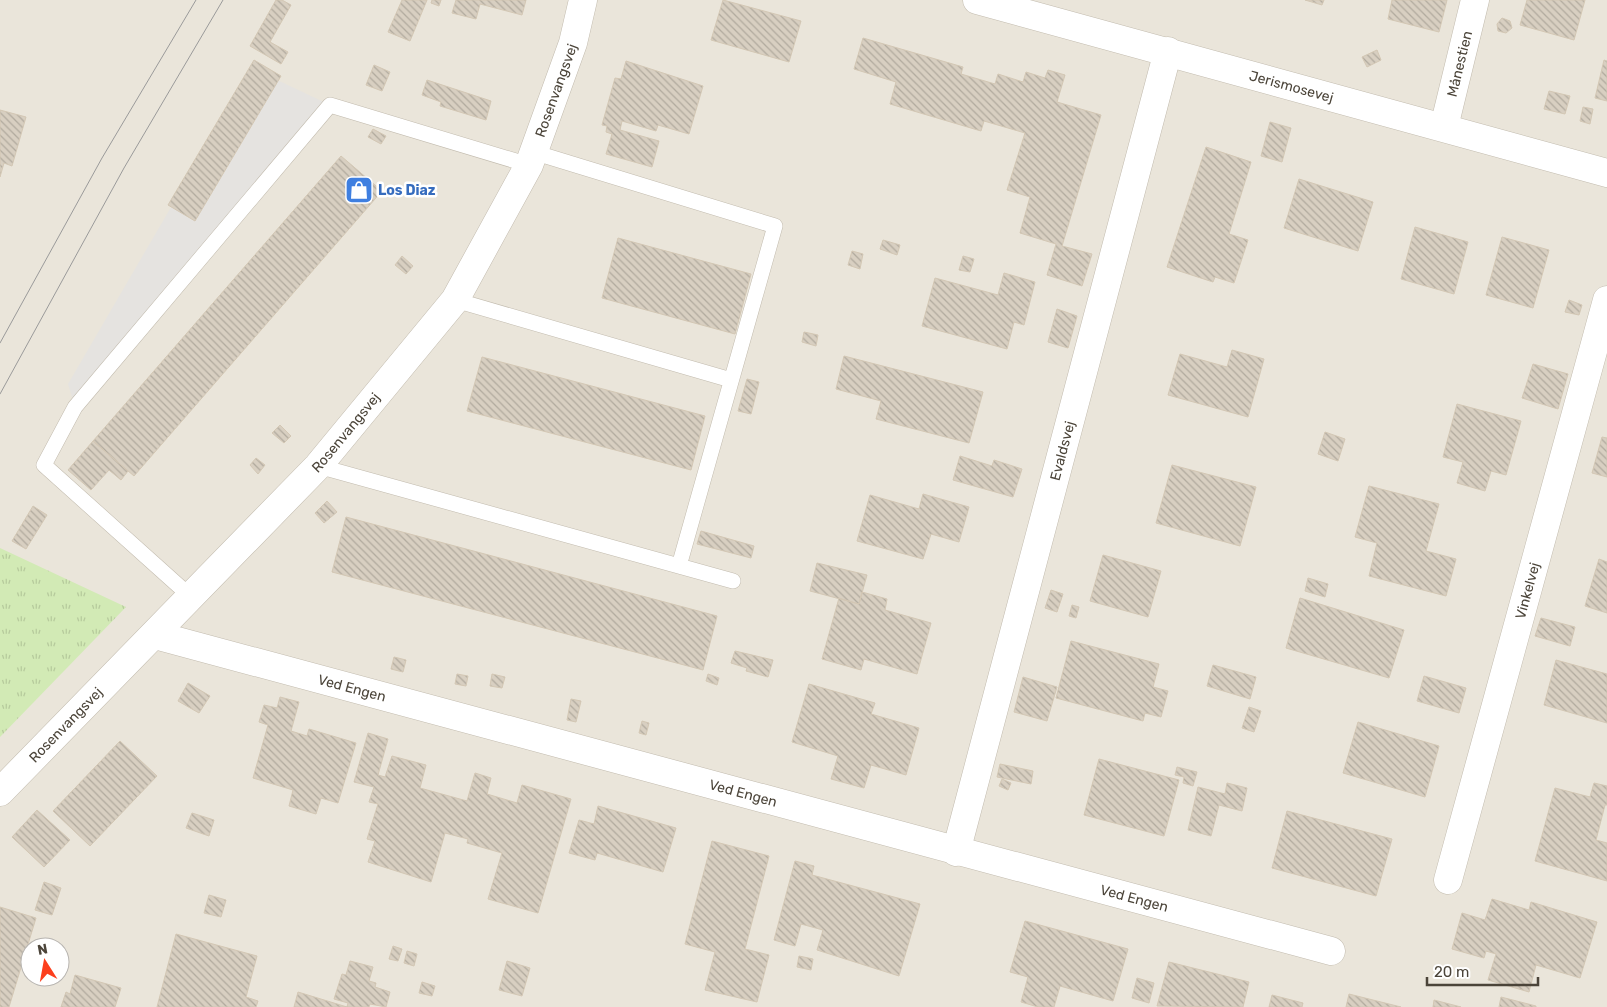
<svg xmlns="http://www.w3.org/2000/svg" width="1607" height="1007" font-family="Rubik,sans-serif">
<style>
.residential{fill:#eae5da;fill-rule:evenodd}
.grass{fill:url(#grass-tufts)}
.parking{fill:#e5e3e0}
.building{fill:url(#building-back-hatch);stroke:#d3c7b4}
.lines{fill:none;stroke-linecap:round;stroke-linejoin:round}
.service-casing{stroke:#c2bbae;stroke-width:16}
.minor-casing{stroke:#c2bbae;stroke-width:29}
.service{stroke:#fff;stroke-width:15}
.minor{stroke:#fff;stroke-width:28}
.tram{stroke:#9a9a9a;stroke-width:1}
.labels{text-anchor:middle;stroke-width:5;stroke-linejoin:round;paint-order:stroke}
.street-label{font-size:14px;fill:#4b4439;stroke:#fff}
.shop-label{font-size:14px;font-weight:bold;fill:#366cbe;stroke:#fff;text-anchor:start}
</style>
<defs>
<pattern id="grass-tufts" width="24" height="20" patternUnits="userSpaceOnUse" patternTransform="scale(1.25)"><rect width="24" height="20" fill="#d2eab5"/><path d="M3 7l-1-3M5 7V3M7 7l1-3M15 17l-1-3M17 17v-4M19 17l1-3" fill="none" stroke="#b6ca9c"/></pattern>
<pattern id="building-back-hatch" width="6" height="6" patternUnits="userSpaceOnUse" patternTransform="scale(1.25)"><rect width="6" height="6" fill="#d8cfc1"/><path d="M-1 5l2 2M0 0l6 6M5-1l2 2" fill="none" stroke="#b1aa9e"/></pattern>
</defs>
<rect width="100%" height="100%" fill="#f6f3ec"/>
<path class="residential" d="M0,0H1607V1007H0ZM30,947H60V977H30Z"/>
<path class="grass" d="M0,548L126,607L0,737Z"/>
<path class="parking" d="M252,68L330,105L75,407L68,384Z"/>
<path class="building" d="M276,0H282L291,5L270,42L288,52L281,64L250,46Z
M402,0H427L410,41L388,32Z
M432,0H441L439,6L431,3Z
M456,0H526L522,15L480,4L476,19L452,13Z
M723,0L801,21L789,62L711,40Z
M1305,0H1324L1322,5Z
M1392,0H1447L1439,32L1388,19Z
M1527,0H1585L1574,40L1520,25Z
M1502,18L1510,21L1512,28L1506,33L1498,31L1497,24Z
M863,38L963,67L961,74L995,84L998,74L1023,82L1026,72L1045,78L1048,70L1065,75L1057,102L1101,115L1062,246L1092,254L1082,286L1047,275L1056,244L1020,233L1030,197L1007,190L1025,133L984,121L981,131L890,104L896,82L854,69Z
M1377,50L1381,60L1367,67L1362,57Z
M254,60L281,76L195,221L168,205Z
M1604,60L1607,61V101L1595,98Z
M626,61L703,86L689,134L658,125L656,131L622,121L620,130L659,141L652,167L606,154L612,134L606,132L607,126L602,125L615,78L621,79Z
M374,65L390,72L382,91L366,85Z
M427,80L491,101L486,120L440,106L441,102L422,95Z
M1549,91L1570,96L1565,114L1544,109Z
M1583,107L1593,109L1590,124L1580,121Z
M0,110L26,117L12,166L4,163L0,177Z
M1270,122L1291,128L1282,162L1261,156Z
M373,129L386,136L381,144L368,137Z
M1206,147L1251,162L1229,234L1248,240L1234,283L1215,277L1213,282L1167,267Z
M341,156L382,191L134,476L93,441Z
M1299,179L1373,202L1358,251L1284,228Z
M1415,227L1468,242L1454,294L1401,279Z
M1502,237L1549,250L1533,308L1486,295Z
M618,238L751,274L735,334L602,298Z
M883,240L900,245L897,255L880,249Z
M852,251L863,254L860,269L848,265Z
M402,256L413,266L406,274L395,265Z
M963,256L974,259L970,272L959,270Z
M1004,273L1035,282L1024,325L1014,322L1007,349L922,326L935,278L998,295Z
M1569,300L1582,305L1579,315L1565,312Z
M1057,309L1077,316L1068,348L1048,342Z
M804,332L818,335L816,346L802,342Z
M1232,350L1264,359L1248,417L1168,395L1180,354L1227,367Z
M844,356L983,392L969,443L876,419L881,401L836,389Z
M482,357L705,416L691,470L467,411Z
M1533,364L1568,374L1558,409L1522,398Z
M747,379L759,382L751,414L738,411Z
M1457,404L1521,421L1506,475L1491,471L1485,491L1457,483L1463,462L1443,457Z
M280,425L291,436L284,443L272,433Z
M1325,432L1345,439L1338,461L1318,454Z
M1602,437L1607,438V477L1592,473Z
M93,441L128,471L121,480L109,470L91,490L68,470Z
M960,456L992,466L994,460L1022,469L1013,497L953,480Z
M256,458L265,465L258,474L250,465Z
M1172,465L1256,487L1240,546L1156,523Z
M1369,486L1439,504L1426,551L1456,559L1446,596L1369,576L1377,543L1355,537Z
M923,494L969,507L959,542L931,534L923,559L857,541L870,495L919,509Z
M327,501L337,512L324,523L315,513Z
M33,506L47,515L26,549L12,541Z
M346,517L717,616L703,670L332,572Z
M701,531L754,546L751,558L697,544Z
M1103,555L1161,571L1148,617L1090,601Z
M1599,559L1607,562V613L1585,606Z
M817,563L867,575L859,604L810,591Z
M1308,578L1328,584L1325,597L1305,591Z
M1051,590L1063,594L1057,612L1045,608Z
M862,592L887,599L885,610L931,623L917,674L864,659L861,670L822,659L839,598L859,604Z
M1300,598L1404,630L1389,678L1286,648Z
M1072,605L1079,607L1076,618L1069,616Z
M1541,618L1575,627L1570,646L1535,636Z
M1071,641L1159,664L1153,687L1168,691L1161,717L1145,713L1143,721L1056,698Z
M735,651L773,660L768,677L746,671L747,668L731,663Z
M394,657L406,660L403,672L391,669Z
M1556,660L1607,674V723L1544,705Z
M1213,665L1256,677L1250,699L1207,686Z
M457,674L468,676L466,686L455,684Z
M492,674L505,677L502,688L490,686Z
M708,674L719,678L717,685L706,681Z
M1424,676L1466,688L1459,713L1417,701Z
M1023,677L1057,687L1047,721L1014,712Z
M188,683L210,696L199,713L178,701Z
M809,684L875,703L871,714L919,728L906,775L871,765L864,788L831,779L838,756L792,742Z
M280,697L299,702L291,731L307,736L309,729L356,743L338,803L321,798L316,814L289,806L293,790L253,778L268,725L259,722L264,705L277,708Z
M571,699L581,701L576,722L567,720Z
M1249,707L1261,711L1254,732L1242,728Z
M642,721L649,723L646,735L639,733Z
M1358,722L1439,746L1425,797L1343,773Z
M368,733L388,739L378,775L385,777L392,756L426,765L420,788L467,801L475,773L491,778L487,794L517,803L522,785L571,799L538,913L488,899L502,853L467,843L468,839L445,833L431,882L368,862L375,841L367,839L378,804L369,802L374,787L354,782Z
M120,741L157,776L90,846L53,811Z
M1099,759L1179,780L1164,836L1084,815Z
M1000,764L1033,771L1031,784L997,777Z
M1177,767L1197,772L1193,786L1183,783L1184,777L1175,775Z
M1002,779L1011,783L1008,790L999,786Z
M1227,783L1247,788L1242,811L1219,805L1211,836L1188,830L1198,787L1225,794Z
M1594,783L1607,786V805H1605L1596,840L1607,843V881L1535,861L1555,788L1590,797Z
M598,806L676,828L663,872L597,853L595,860L569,853L579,820L594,824Z
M37,810L70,840L44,867L12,837Z
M1287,811L1392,839L1376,896L1272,868Z
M192,813L214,820L209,836L186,828Z
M712,841L769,856L745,949L769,955L757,1002L705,990L715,952L685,944Z
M795,861L814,866L812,875L920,904L899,976L817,950L823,930L801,924L795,946L774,940Z
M44,882L61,888L52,915L35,910Z
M209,895L226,900L221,917L204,913Z
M1492,899L1529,910L1531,902L1597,922L1580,978L1536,965L1529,992L1488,980L1496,954L1486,951L1484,958L1452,949L1462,913L1485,920Z
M0,907L36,918L9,1007H0Z
M1025,921L1128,949L1113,1001L1060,986L1054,1007H1038L1021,1002L1028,977L1010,972Z
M176,934L257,956L246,997L258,1001L256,1007H157Z
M393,946L402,949L398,961L389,959Z
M407,951L417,954L414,966L404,963Z
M799,956L813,959L811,970L797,967Z
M350,961L373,967L369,981L376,983L375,987L390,992L386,1007L370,1004L369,1007H294L298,992L347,1007L348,1003L334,999L342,974L346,975Z
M507,961L530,968L522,996L499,990Z
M1169,962L1249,982L1243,1007L1157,1006Z
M75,975L121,988L115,1007H61L66,992L70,994Z
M1137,978L1154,983L1149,1003L1132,998Z
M422,982L435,986L432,996L419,993Z
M1349,994L1401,1007H1346Z
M1272,995L1303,1003L1302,1007H1269Z
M1501,997L1536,1006V1007H1499Z
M1434,1000L1461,1007H1433Z"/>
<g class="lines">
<defs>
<path id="service" d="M533,152L775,226L679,566
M455,300L731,380
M318,466L733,581
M190,596L44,465L75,407L330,105L529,165"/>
<g id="minor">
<path id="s1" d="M977,0L1607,173"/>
<path id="s2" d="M1444,127L1475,0"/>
<path id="s3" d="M155,635L1331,951"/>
<path id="s4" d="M0,792L318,466L455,300L529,165L573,43L583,0"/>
<path id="s5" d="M956,852L1168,51"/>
<path id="s6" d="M1448,880L1607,300"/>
</g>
</defs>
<use href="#service" class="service-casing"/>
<use href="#minor" class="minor-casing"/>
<use href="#service" class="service"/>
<use href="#minor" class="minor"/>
<path class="tram" d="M0,343L102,158L196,0
M0,394L124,168L223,0"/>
</g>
<defs>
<symbol id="shop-square" viewBox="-11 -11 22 22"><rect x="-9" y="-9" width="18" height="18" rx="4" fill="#3f7fe0" stroke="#fff"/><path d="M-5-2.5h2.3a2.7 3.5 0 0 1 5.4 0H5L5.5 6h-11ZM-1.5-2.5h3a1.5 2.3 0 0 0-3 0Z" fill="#fff"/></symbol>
</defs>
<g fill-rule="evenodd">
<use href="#shop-square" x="343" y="174" width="32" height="32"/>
</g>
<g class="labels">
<g class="street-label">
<text dy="5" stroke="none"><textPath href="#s2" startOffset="65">Månestien</textPath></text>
<text dy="5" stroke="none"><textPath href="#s1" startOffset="326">Jerismosevej</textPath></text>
<text dy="5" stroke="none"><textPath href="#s4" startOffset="904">Rosenvangsvej</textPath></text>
<text dy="5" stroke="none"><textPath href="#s4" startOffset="499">Rosenvangsvej</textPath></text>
<text dy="5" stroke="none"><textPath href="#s5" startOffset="415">Evaldsvej</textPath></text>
<text dy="5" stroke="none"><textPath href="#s6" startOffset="300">Vinkelvej</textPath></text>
<text dy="5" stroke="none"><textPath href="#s3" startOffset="204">Ved Engen</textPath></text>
<text dy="5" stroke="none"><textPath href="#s4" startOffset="94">Rosenvangsvej</textPath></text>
<text dy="5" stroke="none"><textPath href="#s3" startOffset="609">Ved Engen</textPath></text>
<text dy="5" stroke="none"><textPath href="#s3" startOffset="1014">Ved Engen</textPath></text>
</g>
<g class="shop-label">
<text x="378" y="195">Los Diaz</text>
</g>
</g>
<g transform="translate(45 962) rotate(349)"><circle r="24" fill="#ffffff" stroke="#b7b4b0"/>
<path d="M0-4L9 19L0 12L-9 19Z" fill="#fc3f1d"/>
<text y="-8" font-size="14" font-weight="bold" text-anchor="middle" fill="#4b4439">N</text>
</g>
<path d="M1427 977v8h111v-8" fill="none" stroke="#4b4439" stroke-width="2.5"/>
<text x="1434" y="977" font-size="15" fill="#4b4439" stroke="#ffffff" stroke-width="4" paint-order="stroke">20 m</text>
</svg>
